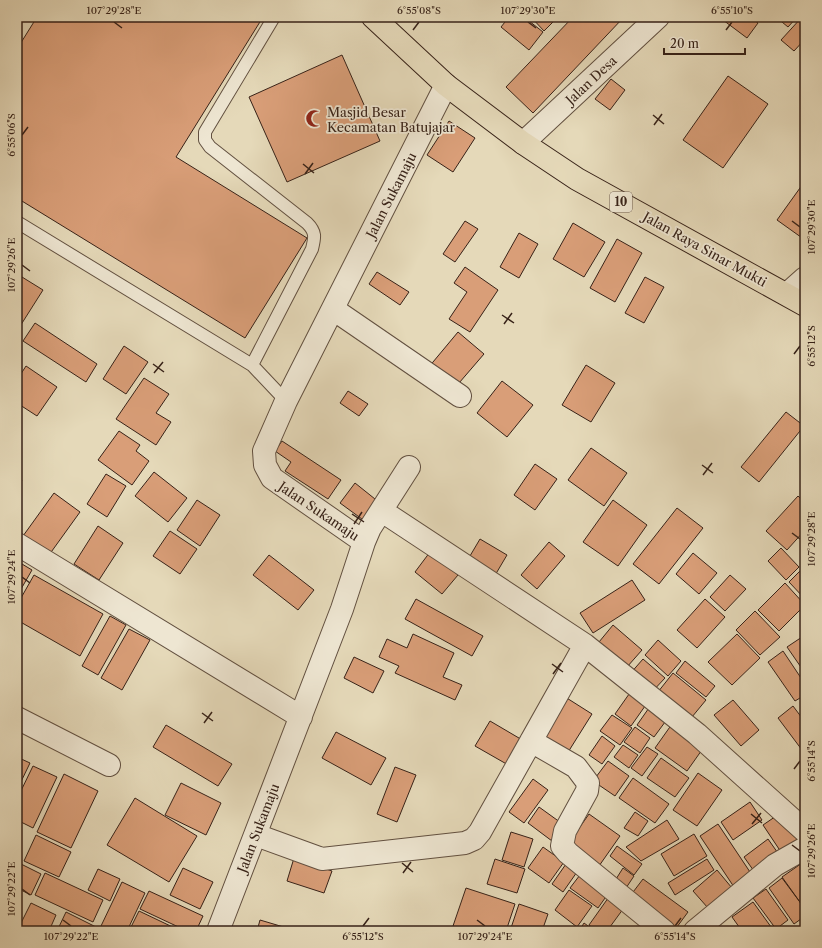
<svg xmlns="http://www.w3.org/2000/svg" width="822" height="948" font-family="'Libre Caslon Text',serif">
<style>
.building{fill:#d99e78;stroke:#372218}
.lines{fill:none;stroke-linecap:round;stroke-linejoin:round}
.lane-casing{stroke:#625040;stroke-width:14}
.street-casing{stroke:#625040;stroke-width:24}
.highway-casing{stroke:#372218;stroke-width:24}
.lane{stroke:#eee6d2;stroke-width:12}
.street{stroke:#eee6d2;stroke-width:22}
.highway{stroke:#e5d9b9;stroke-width:22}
.ticks{fill:none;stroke:#372218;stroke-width:1.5}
.labels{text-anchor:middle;stroke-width:3.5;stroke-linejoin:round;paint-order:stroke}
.shield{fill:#eee6d2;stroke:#6e5d50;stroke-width:1}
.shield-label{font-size:12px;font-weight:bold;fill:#372218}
.street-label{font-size:13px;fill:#372218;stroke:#eee6d2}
.poi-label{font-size:13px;fill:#372218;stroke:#eee6d2;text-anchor:start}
.neatline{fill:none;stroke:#372218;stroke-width:1.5}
.ticks-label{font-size:10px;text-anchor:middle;fill:#372218}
</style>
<rect width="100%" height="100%" fill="#e5d9b9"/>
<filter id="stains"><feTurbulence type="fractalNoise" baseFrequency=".005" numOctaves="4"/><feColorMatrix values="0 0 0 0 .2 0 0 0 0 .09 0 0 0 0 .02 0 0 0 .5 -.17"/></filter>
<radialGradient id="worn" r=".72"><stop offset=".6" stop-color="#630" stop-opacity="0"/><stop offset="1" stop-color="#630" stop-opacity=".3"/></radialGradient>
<path class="building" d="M37,17H263L176,157L307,238L245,338L17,198V49Z
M509,17H524L543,32L529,50L501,27Z
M531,17H558L544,31Z
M573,17H624L533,113L506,87Z
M725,17H750L758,23L747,38L723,20Z
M776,17H797L788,27Z
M802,17H805V39L794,51L781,40Z
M342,55L380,141L287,182L249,97Z
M728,76L768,104L723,168L683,140Z
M611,79L625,90L610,110L595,99Z
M449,121L475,138L453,172L427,155Z
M805,181V240L777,220Z
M465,221L478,229L455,262L443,254Z
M573,223L605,242L584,277L553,259Z
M519,233L538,244L519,278L500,267Z
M617,239L642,253L615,302L590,288Z
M465,267L498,290L470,332L449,319L467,292L454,283Z
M377,272L409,292L400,305L369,284Z
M22,277L43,290L17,331V285Z
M645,277L664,287L644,323L625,313Z
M35,323L97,364L86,382L23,341Z
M458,332L484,354L453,390L428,368Z
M124,346L148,362L126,394L103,379Z
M586,365L615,383L591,422L562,405Z
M26,366L57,387L37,416L17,403V380Z
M144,378L169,394L156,413L171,422L156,445L116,419Z
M502,381L533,405L507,437L477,413Z
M348,391L368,404L359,416L340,403Z
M786,412L804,426L759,482L741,467Z
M119,431L140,445L136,451L149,461L132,485L98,460Z
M282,441L341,480L328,499L285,471L291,462L275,451Z
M591,448L627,473L604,506L568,480Z
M535,464L557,479L535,510L514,495Z
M154,472L187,498L168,522L135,496Z
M106,474L126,486L107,517L87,504Z
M17,477L22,480L17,487Z
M355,483L380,503L366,522L340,503Z
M54,493L80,512L49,555L23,536Z
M798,496L805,503V530L787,550L766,531Z
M197,500L220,515L200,546L177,530Z
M613,500L647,525L618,566L583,542Z
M677,508L703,528L659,584L633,564Z
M98,526L123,543L99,580L74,564Z
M170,531L197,549L180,574L153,556Z
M480,539L507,555L494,577L467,561Z
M549,542L565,556L537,589L521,575Z
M781,548L799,567L786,580L768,561Z
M430,552L458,575L442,594L415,572Z
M693,553L717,573L699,594L676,574Z
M269,555L314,590L298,610L253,575Z
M17,561L32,570L17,596Z
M804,567L805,568V599L789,582Z
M34,575L103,614L80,656L17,620V605Z
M730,575L746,589L725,611L710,597Z
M632,580L645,600L593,633L580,613Z
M785,583L805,605L779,631L758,610Z
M416,599L483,636L472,656L405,619Z
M705,599L725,617L697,648L677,630Z
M755,611L780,637L760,655L736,630Z
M110,616L126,625L98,675L82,666Z
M613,625L642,650L627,667L599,642Z
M129,629L150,640L122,690L101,678Z
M413,634L454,653L443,677L462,685L455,700L395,673L399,666L379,657L387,639L407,648Z
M737,634L760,658L732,685L708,662Z
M805,635V673L787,647Z
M658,640L681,661L668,676L645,655Z
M783,651L805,684V695L795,701L768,662Z
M354,657L384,671L373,693L344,678Z
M643,659L665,678L650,694L629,675Z
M685,661L715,686L706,697L676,673Z
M673,673L706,700L687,723L654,697Z
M634,687L650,699L631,726L615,714Z
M562,695L592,714L565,757L535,738Z
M733,700L759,730L741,746L714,715Z
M651,705L668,718L654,737L637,725Z
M793,706L805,722V748L802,750L778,718Z
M612,715L632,728L620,745L600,731Z
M490,721L524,741L510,766L475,746Z
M672,724L704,747L687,771L655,748Z
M166,725L232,764L218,786L153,747Z
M635,727L650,738L640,753L624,742Z
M336,732L386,758L371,785L322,758Z
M602,736L615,746L602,764L589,755Z
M623,745L638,755L629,768L614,757Z
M647,747L658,754L642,776L631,768Z
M17,757L30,763L17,790Z
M661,758L689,778L675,797L647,778Z
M608,761L629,776L615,796L593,781Z
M33,766L57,777L33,828L17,820V799Z
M395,767L416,775L397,822L377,814Z
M698,773L722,790L697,826L673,810Z
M64,774L98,791L71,848L37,832Z
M633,778L669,804L655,823L619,798Z
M533,779L548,790L524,823L509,812Z
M181,783L221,803L206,835L165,815Z
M135,798L197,836L169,882L107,845Z
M750,802L762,820L733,840L721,822Z
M539,807L564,825L552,841L528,823Z
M635,812L648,821L638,836L624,828Z
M782,812L802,841L783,855L763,825Z
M589,814L620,836L599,866L568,844Z
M667,820L679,839L641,861L626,847Z
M718,824L752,875L734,887L700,836Z
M511,832L533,839L524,867L502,860Z
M694,834L707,856L674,876L661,854Z
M36,835L71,852L59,877L24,861Z
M768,839L780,856L756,874L744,857Z
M617,846L642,864L634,875L610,856Z
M543,847L564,862L549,883L528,868Z
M294,858L332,871L324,893L287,881Z
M495,859L525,869L517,893L487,884Z
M707,859L714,870L675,895L668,883Z
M805,861V909L782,877Z
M17,862L41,874L31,895L17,888Z
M566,864L577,872L563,892L552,884Z
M183,868L213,882L200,909L170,895Z
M623,868L634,876L622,894L611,887Z
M98,869L120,879L110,901L88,890Z
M717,870L732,888L708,908L693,891Z
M583,871L610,891L598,908L570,888Z
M45,873L103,900L93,922L35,895Z
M782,878L805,909V916L794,924L769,888Z
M643,879L688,912L674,931L627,900Z
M122,882L145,893L127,931H110L101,926Z
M466,888L515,904L506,931H468L453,926Z
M766,889L788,920L776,929L753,898Z
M569,890L592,906L577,927L555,910Z
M149,891L203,916L196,931H187L140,909Z
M611,894L626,905L607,931H597L589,925Z
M753,902L774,931H742L732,917Z
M31,903L56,915L49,931H17Z
M519,904L548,914L542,931H510Z
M139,911L181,931H129Z
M66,912L96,927L94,931H57Z
M260,920L297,931H257Z
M584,923L595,931H579Z"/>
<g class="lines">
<defs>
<path id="lane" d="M17,222L252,365L286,401
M252,365L312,249C315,237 316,232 307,223L210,147L205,140V132L274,17"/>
<path id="street" d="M523,143L658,17
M787,294L805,278
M333,309L460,396
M382,511L585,645L697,734L805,831
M364,542L370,528L409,467
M17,544L301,717
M17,718L109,765
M531,741L576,767L588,783L587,791L565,831L562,846L568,853L664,931
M256,835L322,859L465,843L474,839L480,832L585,645
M218,931L342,609L364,542L272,478L265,465L264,451L286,401L446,85
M695,931L775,865L805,848"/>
<path id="highway" d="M373,17L446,85L523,143L577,179L805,305"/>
</defs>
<use href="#lane" class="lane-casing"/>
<use href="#street" class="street-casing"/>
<use href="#highway" class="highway-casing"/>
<use href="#lane" class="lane"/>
<use href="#street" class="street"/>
<use href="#highway" class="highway"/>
</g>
<path class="ticks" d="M114,22L122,28M528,22L536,28M413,30L419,22M726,30L732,22M653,115L664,124M654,125L662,114M22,135L28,127M303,164L314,173M305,174L313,163M792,221L800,227M22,265L30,271M502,315L514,323M504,324L512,313M794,354L800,346M153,364L164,372M154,373L163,362M702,465L713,473M703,475L712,463M352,514L364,522M354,524L362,512M792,533L800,539M22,577L30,583M552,664L563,672M553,674L561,663M202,713L213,721M204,723L212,712M794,769L800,761M751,814L762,823M752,824L761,813M792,845L800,851M402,863L413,872M403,873L411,862M22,889L30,895M63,920L71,926M477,920L485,926M363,926L369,918M675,926L681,918"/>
<defs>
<symbol id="mosque-bare" viewBox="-9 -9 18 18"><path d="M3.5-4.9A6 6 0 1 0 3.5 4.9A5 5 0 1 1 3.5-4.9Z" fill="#8f2418" stroke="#eee6d2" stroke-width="2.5" paint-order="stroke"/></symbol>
</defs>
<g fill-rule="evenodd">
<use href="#mosque-bare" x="302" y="106" width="25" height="25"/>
</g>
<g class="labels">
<rect class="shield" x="610" y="192" width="22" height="20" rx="3"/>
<g class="shield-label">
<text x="621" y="206">10</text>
</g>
<g class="street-label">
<text transform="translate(591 80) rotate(-43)" y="5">Jalan Desa</text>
<text transform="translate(391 195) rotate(-63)" y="5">Jalan Sukamaju</text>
<text transform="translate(705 249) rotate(29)" y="5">Jalan Raya Sinar Mukti</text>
<text transform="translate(319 511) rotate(34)" y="5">Jalan Sukamaju</text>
<text transform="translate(258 828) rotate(-69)" y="5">Jalan Sukamaju</text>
</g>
<g class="poi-label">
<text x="327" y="117">Masjid Besar<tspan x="327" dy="15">Kecamatan Batujajar</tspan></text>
</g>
</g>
<rect width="822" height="948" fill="none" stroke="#e5d9b9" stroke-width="44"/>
<path d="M664 48v6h81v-6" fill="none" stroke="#372218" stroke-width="2"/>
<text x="670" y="48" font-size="12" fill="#372218" stroke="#eee6d2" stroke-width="3" paint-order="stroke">20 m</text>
<rect x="22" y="22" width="778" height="904" class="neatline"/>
<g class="ticks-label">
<text x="114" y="14">107°29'28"E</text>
<text x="419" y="14">6°55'08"S</text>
<text x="528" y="14">107°29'30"E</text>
<text x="732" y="14">6°55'10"S</text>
<text transform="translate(11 135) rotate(-90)" y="4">6°55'06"S</text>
<text transform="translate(811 227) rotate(-90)" y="4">107°29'30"E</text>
<text transform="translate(11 265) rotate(-90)" y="4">107°29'26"E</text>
<text transform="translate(811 346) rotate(-90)" y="4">6°55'12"S</text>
<text transform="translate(811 539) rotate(-90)" y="4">107°29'28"E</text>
<text transform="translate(11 577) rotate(-90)" y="4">107°29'24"E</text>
<text transform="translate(811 761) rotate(-90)" y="4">6°55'14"S</text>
<text transform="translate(811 851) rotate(-90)" y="4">107°29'26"E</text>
<text transform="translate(11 889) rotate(-90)" y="4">107°29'22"E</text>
<text x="71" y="940">107°29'22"E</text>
<text x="363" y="940">6°55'12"S</text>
<text x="485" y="940">107°29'24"E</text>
<text x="675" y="940">6°55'14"S</text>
</g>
<rect width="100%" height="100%" filter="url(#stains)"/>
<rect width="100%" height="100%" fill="url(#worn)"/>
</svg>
